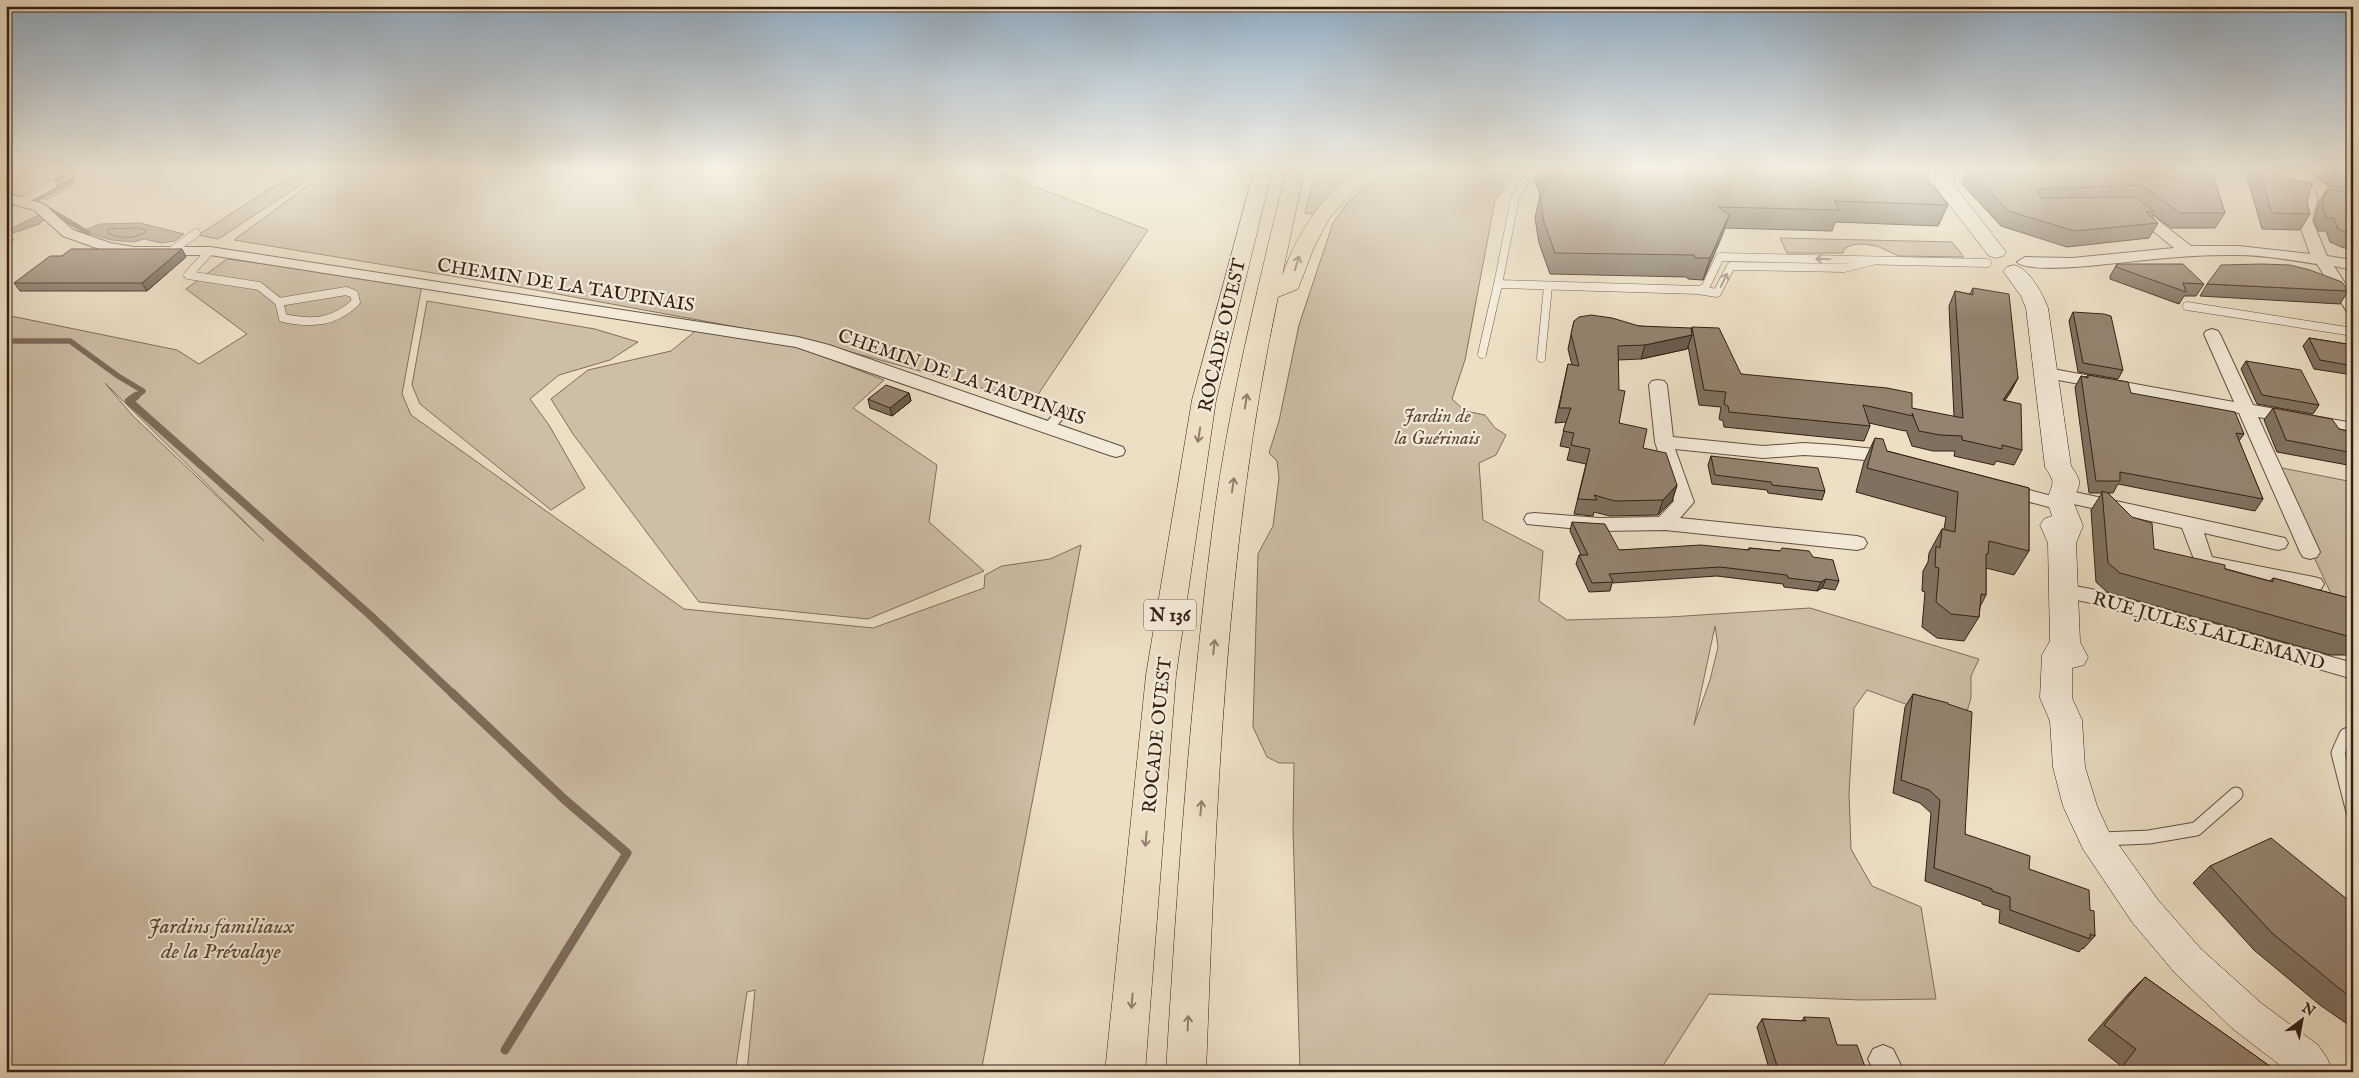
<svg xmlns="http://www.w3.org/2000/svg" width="2359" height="1078" font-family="'IM FELL English',serif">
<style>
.green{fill:#cdbea6;stroke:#806e5d;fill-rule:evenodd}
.water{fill:#ad9e88;stroke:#7d6b5a}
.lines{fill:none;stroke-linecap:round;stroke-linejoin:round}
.shore{stroke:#705e4e;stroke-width:1}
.stream-far2{stroke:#7d6b5a;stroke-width:5.5}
.stream-far1{stroke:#7d6b5a;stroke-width:8}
.stream{stroke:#7d6b5a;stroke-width:9}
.lane-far2-casing{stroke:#624f40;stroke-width:9}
.lane-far1-casing{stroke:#624f40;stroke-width:12}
.lane-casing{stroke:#624f40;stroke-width:15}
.street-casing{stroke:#624f40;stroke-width:2}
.secondary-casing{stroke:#341f14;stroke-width:1}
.highway-casing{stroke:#341f14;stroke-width:1}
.lane-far2{stroke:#f3ead9;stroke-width:8}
.lane-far1{stroke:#f3ead9;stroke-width:10}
.lane{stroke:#f3ead9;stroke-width:13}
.street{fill:#f3ead9;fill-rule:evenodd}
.secondary{fill:#f3ead9;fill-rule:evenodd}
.highway{fill:#ecdfc4;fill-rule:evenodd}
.wall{fill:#7f7160;stroke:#341f14}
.shaded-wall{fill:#685c4e;stroke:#341f14}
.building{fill:#948370;stroke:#341f14}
.oneway{stroke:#9d8f80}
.oneway2{stroke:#907f6c}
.labels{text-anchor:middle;stroke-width:4.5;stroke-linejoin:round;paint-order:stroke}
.shield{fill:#f3ead9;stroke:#6d5c4f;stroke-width:1}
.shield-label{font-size:18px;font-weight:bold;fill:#341f14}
.street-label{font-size:19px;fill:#341f14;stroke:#f3ead9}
.park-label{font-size:19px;font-style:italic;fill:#5a4738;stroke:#f3ead9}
.near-park-label{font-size:22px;font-style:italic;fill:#5a4738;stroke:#f3ead9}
</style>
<rect width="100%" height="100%" fill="#ecdfc4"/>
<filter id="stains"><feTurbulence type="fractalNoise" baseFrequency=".004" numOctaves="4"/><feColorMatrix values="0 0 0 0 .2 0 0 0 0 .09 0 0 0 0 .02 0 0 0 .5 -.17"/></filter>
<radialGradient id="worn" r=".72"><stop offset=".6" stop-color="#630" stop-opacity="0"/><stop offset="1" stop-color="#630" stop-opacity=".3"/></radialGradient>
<path class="green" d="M310,167H328L218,239L198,235L268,190L298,176Z
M333,167H977L1010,177L1148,230L1033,402L807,340L530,289L234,240Z
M1317,167H1367L1314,214L1305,213Z
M1429,167H1518L1495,200L1465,360L1452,399L1465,411L1485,415L1495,428L1506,435L1496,455L1479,463L1483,520L1543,551L1539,601L1567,620L1669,617L1810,608L1979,659L1971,676V698L1963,725L1867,690L1854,708L1849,793L1851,849L1872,886L1921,907L1936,999L1861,1000L1709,994L1659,1072H1300L1293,829L1294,763H1279L1267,757L1253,727L1258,554L1273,526L1279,478L1277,461L1269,453L1279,421L1299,325L1333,223L1347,203L1385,169L1416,175ZM1715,626L1718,647L1710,680L1694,725Z
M71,178L76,179L72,186L46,200L38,196Z
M1780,238L1952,242L1964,257L1899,256L1877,246L1863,244L1851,245L1844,249L1843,253H1787Z
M227,259L422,285L402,394L411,415L684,609L873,628L984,588L985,575L1002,566L1050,559L1081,545L981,1072H747L755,990L747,992L735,1072H6V315L177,350L199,364L247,334L186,289ZM105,383L264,541L133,416Z
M427,301L595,329L638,342L610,360L559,375L530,399L549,425L585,488L551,510L420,404L412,385Z
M700,327L797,346L884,380L853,408L937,465L929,522L984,571L868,619L699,602L573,434L551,399L588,370L671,351Z
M2272,466L2353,482V612L2338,609Z"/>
<path class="water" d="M39,215L44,216L45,219L39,224L8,235L14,240L6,245V231Z
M140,223L184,234L175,241L161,243L144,239L134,242L111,240L88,233L85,230L100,224Z"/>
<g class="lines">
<path class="shore" d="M139,228L145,230V233C133,238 119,240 107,232L109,229Z"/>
<path class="stream-far2" d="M70,170L75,167
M84,172L95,167
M45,186L63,177
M10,195L41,205L88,233
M33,201L72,180
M6,341H70L118,376L143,391L135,397"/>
<path class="stream-far1" d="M136,396L129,401L371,616L453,694"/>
<path class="stream" d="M452,693L565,800L627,853L505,1050"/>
<defs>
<path id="lane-far2" d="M1544,167L1527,178L1515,198L1498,284L1698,290
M22,201L52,185
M173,250L196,233
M210,251L188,275L259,286L279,302
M1872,261L1844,268L1731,266L1717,293L1698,290L1705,288L1720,257L1987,263
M346,291L354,294L356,302C334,323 312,324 283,318L279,302Z
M2187,306L2353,332
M1482,354L1498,284
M1541,358L1548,286"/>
<path id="lane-far1" d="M1048,428L1063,411"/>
<path id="lane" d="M2353,733L2346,735L2338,753L2353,812
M2103,839L2149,837L2196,829L2236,794"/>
<path id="street" d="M2279,167H2295L2305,174L2315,191L2318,198L2312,220L2327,256L2353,260V270L2334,266L2353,296V314L2347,312L2317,264C2290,260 2263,255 2237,255C2187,254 2138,261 2088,266C2076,267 2024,271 2017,262L2025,257L2072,258L2174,248L2131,213L2129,210L2136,206L2141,207L2191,246H2239L2310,254L2298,220L2304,198L2295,179Z
M6,193L44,204L73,230L110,243L134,247H210L798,337L829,345L1123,447L1125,451L1123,455L1116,457L1109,455L796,347L210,255H134L102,250L63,236L34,210L6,202Z
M2212,329L2218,331L2220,334L2253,405L2353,423V434L2258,417L2320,552L2317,557L2310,559L2303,557L2300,552L2239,413L2047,378L2041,377L2038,373L2041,369L2047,368L2234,402L2204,334L2206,331Z
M1658,380L1664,381L1667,385L1673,437L1763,446L1804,443L1835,445L1875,449L1900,456L1902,460L1900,464L1893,466L1874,461L1835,457L1804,455L1763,458L1675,449L1694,502L1680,518L1857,536L1864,538L1867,543L1864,548L1857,550L1665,530L1600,531L1527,524L1524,519L1527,514L1534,513L1600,518L1659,517L1674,501L1655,442L1649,385L1652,381Z
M2003,483L2052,496L2054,491L2061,489L2285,538L2288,543L2285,548L2278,550L2204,533L2212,557L2314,577L2321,579L2324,584L2321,589L2314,591L2197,567L2182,528L2069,503L2067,508L2060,510L1996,493L1993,489L1996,485Z
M2064,584L2091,589L2353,663V679L2091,603L2057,596L2054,591L2057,586Z
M1883,1045L1893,1049L1904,1072H1874L1868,1059L1873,1049Z"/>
<path id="secondary" d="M1938,167H1956L1953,176L1954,185L2006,252L2003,256L1996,258L1989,256L1938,190C1933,183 1935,175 1938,167Z
M2014,265C2030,269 2042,293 2048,308L2071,466C2083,483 2080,483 2073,501L2083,526L2076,543L2080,642L2088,657L2084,665L2072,668V698L2082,720L2085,767L2097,806L2108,830L2158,900L2201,949L2261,1003L2318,1045L2327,1058L2333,1072H2289L2233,1029L2175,973L2132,922L2083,849L2063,806L2053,767L2050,721L2040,698L2042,655L2050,641L2048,543L2040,525L2044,519L2052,516L2047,501C2052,482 2057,485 2045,467L2026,308L2021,296L2003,271L2007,267Z"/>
<path id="highway" d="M1255,167H1273L1216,400L1176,675L1145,1072H1105L1146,675L1192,400Z
M1287,167H1305L1282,276C1298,231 1322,195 1361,167H1382L1349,196L1329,219L1314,247L1298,289L1278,297C1224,551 1216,813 1206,1072H1166C1177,887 1190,701 1214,517C1230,398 1259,283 1287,167Z"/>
</defs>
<use href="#lane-far2" class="lane-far2-casing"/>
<use href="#lane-far1" class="lane-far1-casing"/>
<use href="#lane" class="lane-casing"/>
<use href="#street" class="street-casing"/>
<use href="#secondary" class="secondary-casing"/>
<use href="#highway" class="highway-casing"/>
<use href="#lane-far2" class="lane-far2"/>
<use href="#lane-far1" class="lane-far1"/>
<use href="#lane" class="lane"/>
<use href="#street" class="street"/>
<use href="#secondary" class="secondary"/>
<use href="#highway" class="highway"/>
</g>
<path class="wall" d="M1537,167H1918L1948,205L1938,226L1835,222L1832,231L1725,228L1722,236L1703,280L1688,279L1687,277L1550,274L1539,243L1535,218L1540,195L1535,180Z
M1968,167H2210L2225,213L2215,228H2171L2153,215L2152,217L2158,223L2149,238L2067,247L2001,226L1962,184L1968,169Z
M2250,167H2268L2307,203L2310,214L2300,230L2262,229L2246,174Z
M2301,167H2353V250L2341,247L2330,242L2326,231H2318L2314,220L2319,202L2327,189L2335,191Z
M182,249L186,257L147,291H20L14,283L62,256Z
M2117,264L2204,284L2196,296H2184L2179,304L2110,279V276Z
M2207,284L2348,291L2340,304L2200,296Z
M1973,288L2018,378L2010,393L2005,400L2022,450L2014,465L1996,461L1994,465L1954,456L1955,451H1933L1912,446L1906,430L1905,431L1869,423L1870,426L1864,441L1724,427L1723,421L1719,419L1721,407L1699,405L1688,346L1687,349L1641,359L1618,360L1619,423L1677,485L1672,501L1658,515L1610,516L1594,512L1593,516L1574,514L1586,464L1567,460L1570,448L1560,446L1566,422L1555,423L1568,364L1572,365L1568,349L1574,321L1691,330L1692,327L1741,374L1954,417L1949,306L1955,291L1970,294Z
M2073,312L2123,370L2118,379L2078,372L2069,321Z
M2309,338L2353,345V375L2314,369L2303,346Z
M2246,361L2319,405L2313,414L2257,404L2241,369Z
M2088,375L2131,393L2244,434L2239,441L2263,499L2255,511L2118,484L2113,493H2108L2154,549L2270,581L2273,578L2353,599V655H2330L2107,592L2096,582L2091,510L2102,493H2089L2075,387L2081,376L2086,377Z
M909,393L911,401L892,416L870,408L868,399Z
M2273,408L2339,429L2353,432V466L2277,452L2264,420Z
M1875,438L1887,451L2029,488V551L2014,575L1986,568V595L1980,607L1979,617L1964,641L1937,638L1922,627L1925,592L1922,591L1923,571L1928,562L1929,553L1942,529H1944L1946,517L1856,492L1864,462Z
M1711,456L1825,491L1822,500L1768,493L1767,490L1712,484L1708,465Z
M1572,522L1619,550H1748L1749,548L1780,551L1813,557L1839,581L1835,590L1822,588L1817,591L1784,587L1783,584L1717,576L1612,583L1610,591L1589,592L1576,564L1579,555H1581L1570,531Z
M1913,694L1948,704L1965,834L2029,869L2090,910L2095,936L2083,949L2082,948L2079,952L1999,923L2000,910L1982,904V902L1925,881L1931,813L1920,803L1893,793L1905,707Z
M2210,866L2353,904V1028L2320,1005L2254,950L2193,883Z
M2145,977L2278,1072H2114L2120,1065L2088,1040L2129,993Z
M1804,1017L1867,1072H1770L1757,1027L1762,1019L1802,1021Z"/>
<path class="shaded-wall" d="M1729,215L1722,236L1703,280L1710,258Z
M182,249L186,257L147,291L142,283Z
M1692,335L1687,349L1641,359L1645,345Z
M2018,378L2010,393L1995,415L2003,400Z
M909,393L911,401L892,416L890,408Z
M1677,485L1672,501L1658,515L1663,500Z
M1826,579L1822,588L1817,591L1821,582Z"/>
<path class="building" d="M1542,167H1918L1948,205L1834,201L1840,210L1718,207L1729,215L1710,258H1695L1694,255L1555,253L1544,222L1540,197L1548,184Z
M1987,167H2210L2225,213H2180L2144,187L2138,185L2040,189L2038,194L2041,198L2135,197L2154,212H2146L2158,223L2075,231L2008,211L1969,169H1988Z
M2258,167H2268L2283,178L2312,183L2307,203L2310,214L2272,213Z
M2325,167H2353V186Z
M2327,189L2353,194V235L2338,229L2334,218H2327L2322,207Z
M71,249H182L142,283H14L50,256H62Z
M2117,264H2183L2204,284L2183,283L2186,292L2116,267Z
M2262,264L2290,265L2310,270L2342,282L2348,291L2207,284L2221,265Z
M1973,288L2009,294L2018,378L2003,400L2021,404L2022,450L2002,445V449L1962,440V436L1940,435L1919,431L1912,413L1913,416L1863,405L1870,426L1729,412L1728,406L1724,404L1726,392L1704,390L1692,327L1719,328L1741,374L1887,388L1912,393V408L1963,418L1955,291L1973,295Z
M2073,312L2104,314L2111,316L2123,370L2083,363Z
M1591,315L1612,318L1639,326L1691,328L1692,335L1645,345L1618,346L1619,390L1625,391L1619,423L1647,429L1643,448L1666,453L1677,485L1663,500L1615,501L1594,495L1597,500L1578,499L1590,449L1571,445L1574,433L1563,431L1571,408H1559L1568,364L1579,366L1571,334L1574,321L1579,317Z
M2309,338L2353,345V366L2320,360Z
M2246,361L2301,370L2319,405L2262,395Z
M2088,375L2128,382L2131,393L2235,412L2244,434L2236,433L2263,499L2120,472V481H2096L2081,376L2088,378Z
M886,385L909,393L890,408L868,399Z
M2273,408L2332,419L2339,429L2353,432V453L2286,440Z
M1875,438L1883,439L1887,451L2029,488V551L1989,541L1988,554H1986V595L1981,594L1979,617L1951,614L1936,602L1939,568L1935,567L1936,546L1940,548L1942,529L1955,532L1958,492L1867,468Z
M1711,456L1818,468L1825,491L1772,485L1771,482L1715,475Z
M2102,491L2108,493L2132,517L2152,523L2154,549L2225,565V569L2273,582V578L2353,599V636H2347L2120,573L2108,563Z
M1572,522L1605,524L1619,550L1701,545L1749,550V548L1780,551L1782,548L1809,551L1813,557L1833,560L1839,581L1826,579L1821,582L1788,578L1787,575L1720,567L1609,574L1613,582L1592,583L1579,555H1588Z
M1913,694L1948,703V704L1972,712L1965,834L2030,856L2029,869L2089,890L2090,910L2094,911L2095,936L2090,934V939L2010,910V897L1992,891V889L1934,868L1940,800L1929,790L1901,780Z
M2271,838L2353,904V998L2340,989L2272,933L2210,866Z
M2145,977L2278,1072H2118L2136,1049L2104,1025Z
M1804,1017L1829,1018L1837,1045H1857L1867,1072H1779L1762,1019L1806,1021Z"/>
<defs><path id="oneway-shaft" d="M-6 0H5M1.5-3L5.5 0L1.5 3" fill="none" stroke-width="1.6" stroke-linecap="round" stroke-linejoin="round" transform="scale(1.25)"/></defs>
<g class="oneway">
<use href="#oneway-shaft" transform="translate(1823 259) rotate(-178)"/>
<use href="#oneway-shaft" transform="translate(1724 280) rotate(-64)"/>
</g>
<g class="oneway2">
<use href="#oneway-shaft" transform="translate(1297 263) rotate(-73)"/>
<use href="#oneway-shaft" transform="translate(1246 401) rotate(-81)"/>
<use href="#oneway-shaft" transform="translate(1199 435) rotate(99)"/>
<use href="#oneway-shaft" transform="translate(1233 485) rotate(-82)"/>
<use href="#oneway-shaft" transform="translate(1214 647) rotate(-84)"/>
<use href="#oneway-shaft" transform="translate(1201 808) rotate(-85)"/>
<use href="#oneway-shaft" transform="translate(1146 839) rotate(95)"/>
<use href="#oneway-shaft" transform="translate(1132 1001) rotate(95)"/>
<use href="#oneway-shaft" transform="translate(1188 1023) rotate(-87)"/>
</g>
<linearGradient id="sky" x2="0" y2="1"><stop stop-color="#90abc2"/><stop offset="0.53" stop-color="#f6f1e4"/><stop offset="1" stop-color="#f6f1e4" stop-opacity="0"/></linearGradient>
<rect width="2359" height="318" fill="url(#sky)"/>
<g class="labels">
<rect class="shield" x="1144" y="599.5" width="52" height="31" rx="4"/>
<g class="shield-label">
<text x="1170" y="621">N 136</text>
</g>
<g class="street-label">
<text transform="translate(566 284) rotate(9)" y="7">CHEMIN DE LA TAUPINAIS</text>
<text transform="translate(1221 335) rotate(-77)" y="7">ROCADE OUEST</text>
<text transform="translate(962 376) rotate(19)" y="7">CHEMIN DE LA TAUPINAIS</text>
<text transform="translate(2209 630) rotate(16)" y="7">RUE JULES LALLEMAND</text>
<text transform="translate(1156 735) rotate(-84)" y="7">ROCADE OUEST</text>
</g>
<g class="park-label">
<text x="1437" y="422">Jardin de<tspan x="1437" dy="22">la Guérinais</tspan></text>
</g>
<g class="near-park-label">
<text x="221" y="933">Jardins familiaux<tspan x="221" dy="25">de la Prévalaye</tspan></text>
</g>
</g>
<rect width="2359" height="1078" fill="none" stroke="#ecdfc4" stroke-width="25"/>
<rect x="8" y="8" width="2344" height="1063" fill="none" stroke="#341f14" stroke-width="2.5"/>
<rect x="12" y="12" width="2334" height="1053" fill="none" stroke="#341f14"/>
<g transform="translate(2302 1020) rotate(32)" stroke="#f3ead9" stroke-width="4" paint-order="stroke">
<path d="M0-4L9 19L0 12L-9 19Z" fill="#341f14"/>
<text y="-8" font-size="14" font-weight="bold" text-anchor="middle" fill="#341f14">N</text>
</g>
<rect width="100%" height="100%" filter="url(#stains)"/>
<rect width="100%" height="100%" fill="url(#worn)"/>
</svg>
